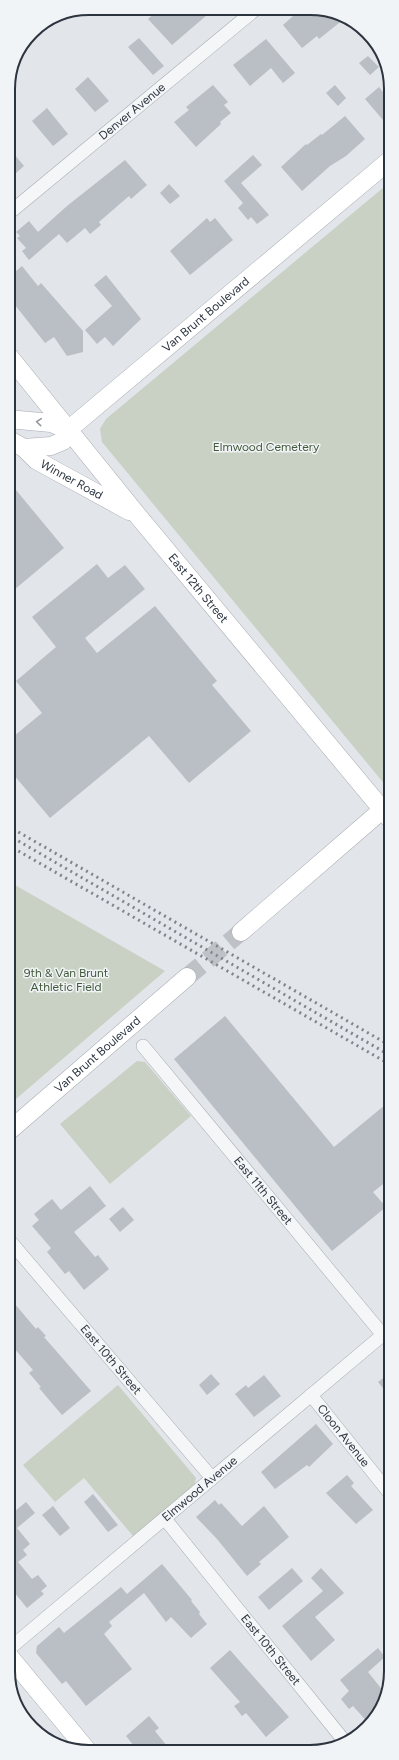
<svg xmlns="http://www.w3.org/2000/svg" width="399" height="1760" font-family="Figtree,sans-serif">
<style>
.green{fill:#c9d1c4}
.building{fill:#babfc5}
.lines{fill:none;stroke-linecap:round;stroke-linejoin:round}
.secondary-tunnel{stroke:#bec2c7;stroke-width:18;stroke-dasharray:18 9;stroke-linecap:butt}
.street-casing{stroke:#a8acb3;stroke-width:14}
.secondary-casing{stroke:#a8acb3;stroke-width:19}
.street{stroke:#f4f6f7;stroke-width:13}
.secondary{stroke:#fff;stroke-width:18}
.rail{stroke:#7d8690;stroke-width:3;stroke-dasharray:2 4;stroke-linecap:butt}
.oneway{stroke:#969a9f}
.labels{text-anchor:middle;stroke-width:3;stroke-linejoin:round;paint-order:stroke}
.street-label{font-size:12px;fill:#2c343f;stroke:#f1f4f6}
.park-label{font-size:12px;fill:#43593b;stroke:#f1f4f6}
.rim{fill:none;stroke:#2c343f;stroke-width:2}
</style>
<rect width="100%" height="100%" fill="#e2e5e9"/>
<path class="green" d="M390,182L391,792L102,442L100,429L106,419Z
M8,881L165,971L9,1105Z
M137,1061L145,1062L191,1116L110,1184L60,1124Z
M118,1385L196,1478L194,1486L133,1536L84,1478L55,1502L23,1465Z"/>
<path class="building" d="M160,8L171,9H214L172,45L148,19Z
M301,9L326,10L344,19L319,39L317,36L302,48L283,25Z
M139,38L164,66L153,75L128,47Z
M266,39L295,73L283,83L271,68L250,86L233,65Z
M368,56L379,67L370,75L359,63Z
M88,77L109,101L95,112L75,89Z
M213,85L228,102L224,105L231,113L220,122L221,124L196,147L174,122L189,110L186,107Z
M335,85L346,98L338,106L326,93Z
M379,87L390,101V114L383,120L365,99Z
M47,108L68,134L53,146L32,121Z
M345,116L365,139L346,156L330,166L302,191L281,167L306,144L307,145L321,134L322,135Z
M8,147L24,166L8,180Z
M253,155L262,165L241,183L269,215L257,224L251,217L248,220L238,208L243,203L224,181Z
M125,160L147,185L131,199L129,196L99,222L101,225L90,234L85,228L67,243L59,234L29,260L22,251L26,248L17,238L20,236L16,232L29,221L38,232L67,206Z
M169,184L180,196L170,204L160,193Z
M207,218L210,222L215,218L233,240L190,275L170,251Z
M22,266L38,286L41,283L83,331V352L67,356L54,337L45,343L15,305L16,304L8,294V278Z
M106,275L141,319L113,346L105,337L97,344L85,330L112,306L94,285Z
M16,490L64,548L8,595V496Z
M97,564L108,578L125,565L145,589L85,638L97,653L155,606L217,681L212,685L251,731L189,783L149,736L50,818L8,768V741L42,713L16,681L56,647L32,617Z
M225,1016L334,1147L391,1100V1178L373,1192L386,1207L332,1251L174,1059Z
M90,1186L106,1206L74,1232L95,1257L98,1255L109,1269L84,1290L69,1271L65,1274L47,1252L51,1248L32,1226L39,1220L34,1214L52,1199L61,1210Z
M123,1207L134,1220L120,1232L109,1219Z
M9,1297L36,1329L38,1327L46,1336L44,1337L91,1391L62,1415L39,1388L41,1387L29,1373L33,1370L13,1347L16,1344L9,1336Z
M391,1372V1398L378,1382Z
M211,1374L220,1384L207,1395L199,1385Z
M264,1375L281,1396L254,1417L235,1394L246,1385L248,1388Z
M316,1424L333,1444L309,1467L307,1465L275,1489L261,1472Z
M347,1475L354,1483L351,1486L373,1510L356,1524L326,1493Z
M93,1494L118,1525L108,1532L84,1502Z
M215,1500L219,1505L221,1503L242,1526L264,1506L289,1537L259,1562L261,1564L247,1576L217,1539L196,1517Z
M26,1502L35,1513L17,1528L30,1544L23,1550L27,1555L18,1562L32,1579L38,1575L47,1586L41,1591L44,1594L27,1608L9,1586V1516Z
M53,1506L70,1528L60,1536L42,1515Z
M162,1564L192,1600L191,1601L200,1612L199,1614L207,1624L191,1638L171,1617L166,1622L144,1593L109,1622L112,1626L104,1634L132,1669L86,1706L66,1681L62,1684L36,1653L37,1646L59,1627L64,1633L121,1587L127,1594Z
M292,1568L303,1581L269,1610L258,1597Z
M321,1568L344,1593L315,1617L335,1640L311,1661L282,1626L323,1591L311,1578Z
M378,1648L385,1657L368,1672L384,1692L370,1725L353,1706L349,1709L341,1699L349,1691L340,1680Z
M230,1650L289,1717L266,1737L246,1713L242,1716L234,1706L240,1702L210,1668Z
M149,1716L159,1728L155,1731L171,1751H138L126,1736Z"/>
<g class="lines">
<path class="secondary-tunnel" d="M187,977L241,932"/>
<defs>
<g id="street">
<path id="s1" d="M8,214L256,9"/>
<path id="s2" d="M143,1046L383,1335"/>
<path id="s3" d="M9,1240L212,1478"/>
<path id="s4" d="M311,1395L391,1495"/>
<path id="s5" d="M165,1519L346,1743"/>
<path id="s6" d="M9,1649L391,1328"/>
</g>
<g id="secondary">
<path id="s7" d="M8,355L138,516L391,820"/>
<path d="M8,419L51,423L68,430"/>
<path id="s8" d="M8,439L24,448L36,460L129,511"/>
<path id="s9" d="M24,448L51,446L63,441L68,430L390,160"/>
<path d="M241,932L382,810"/>
<path id="s10" d="M9,1131L187,977"/>
<path d="M9,1656L87,1750"/>
</g>
</defs>
<use href="#street" class="street-casing"/>
<use href="#secondary" class="secondary-casing"/>
<use href="#street" class="street"/>
<use href="#secondary" class="secondary"/>
<path class="rail" d="M8,826L391,1046
M8,835L391,1056
M8,845L391,1065"/>
</g>
<defs><path id="oneway-chevron" d="M-2-3.5L2.5 0L-2 3.5" fill="none" stroke-width="1.6" stroke-linecap="round" stroke-linejoin="round"/></defs>
<use class="oneway" href="#oneway-chevron" transform="translate(39 422) rotate(-175)"/>
<g class="labels">
<g class="street-label">
<text dy="4" stroke="none"><textPath href="#s1" startOffset="161">Denver Avenue</textPath></text>
<text dy="4" stroke="none"><textPath href="#s9" startOffset="232">Van Brunt Boulevard</textPath></text>
<text dy="4" stroke="none"><textPath href="#s8" startOffset="76">Winner Road</textPath></text>
<text dy="4" stroke="none"><textPath href="#s7" startOffset="301">East 12th Street</textPath></text>
<text dy="4" stroke="none"><textPath href="#s10" startOffset="117">Van Brunt Boulevard</textPath></text>
<text dy="4" stroke="none"><textPath href="#s2" startOffset="188">East 11th Street</textPath></text>
<text dy="4" stroke="none"><textPath href="#s3" startOffset="157">East 10th Street</textPath></text>
<text dy="4" stroke="none"><textPath href="#s4" startOffset="52">Cloon Avenue</textPath></text>
<text dy="4" stroke="none"><textPath href="#s6" startOffset="249">Elmwood Avenue</textPath></text>
<text dy="4" stroke="none"><textPath href="#s5" startOffset="168">East 10th Street</textPath></text>
</g>
<g class="park-label">
<text x="266" y="451">Elmwood Cemetery</text>
<text x="66" y="977">9th &amp; Van Brunt<tspan x="66" dy="14">Athletic Field</tspan></text>
</g>
</g>
<path d="M0 0H399V1760H0ZM89 15H310A74 74 0 0 1 384 89V1671A74 74 0 0 1 310 1745H89A74 74 0 0 1 15 1671V89A74 74 0 0 1 89 15Z" fill="#f1f4f6" fill-rule="evenodd"/>
<path class="rim" d="M89 15H310A74 74 0 0 1 384 89V1671A74 74 0 0 1 310 1745H89A74 74 0 0 1 15 1671V89A74 74 0 0 1 89 15Z"/>
</svg>
